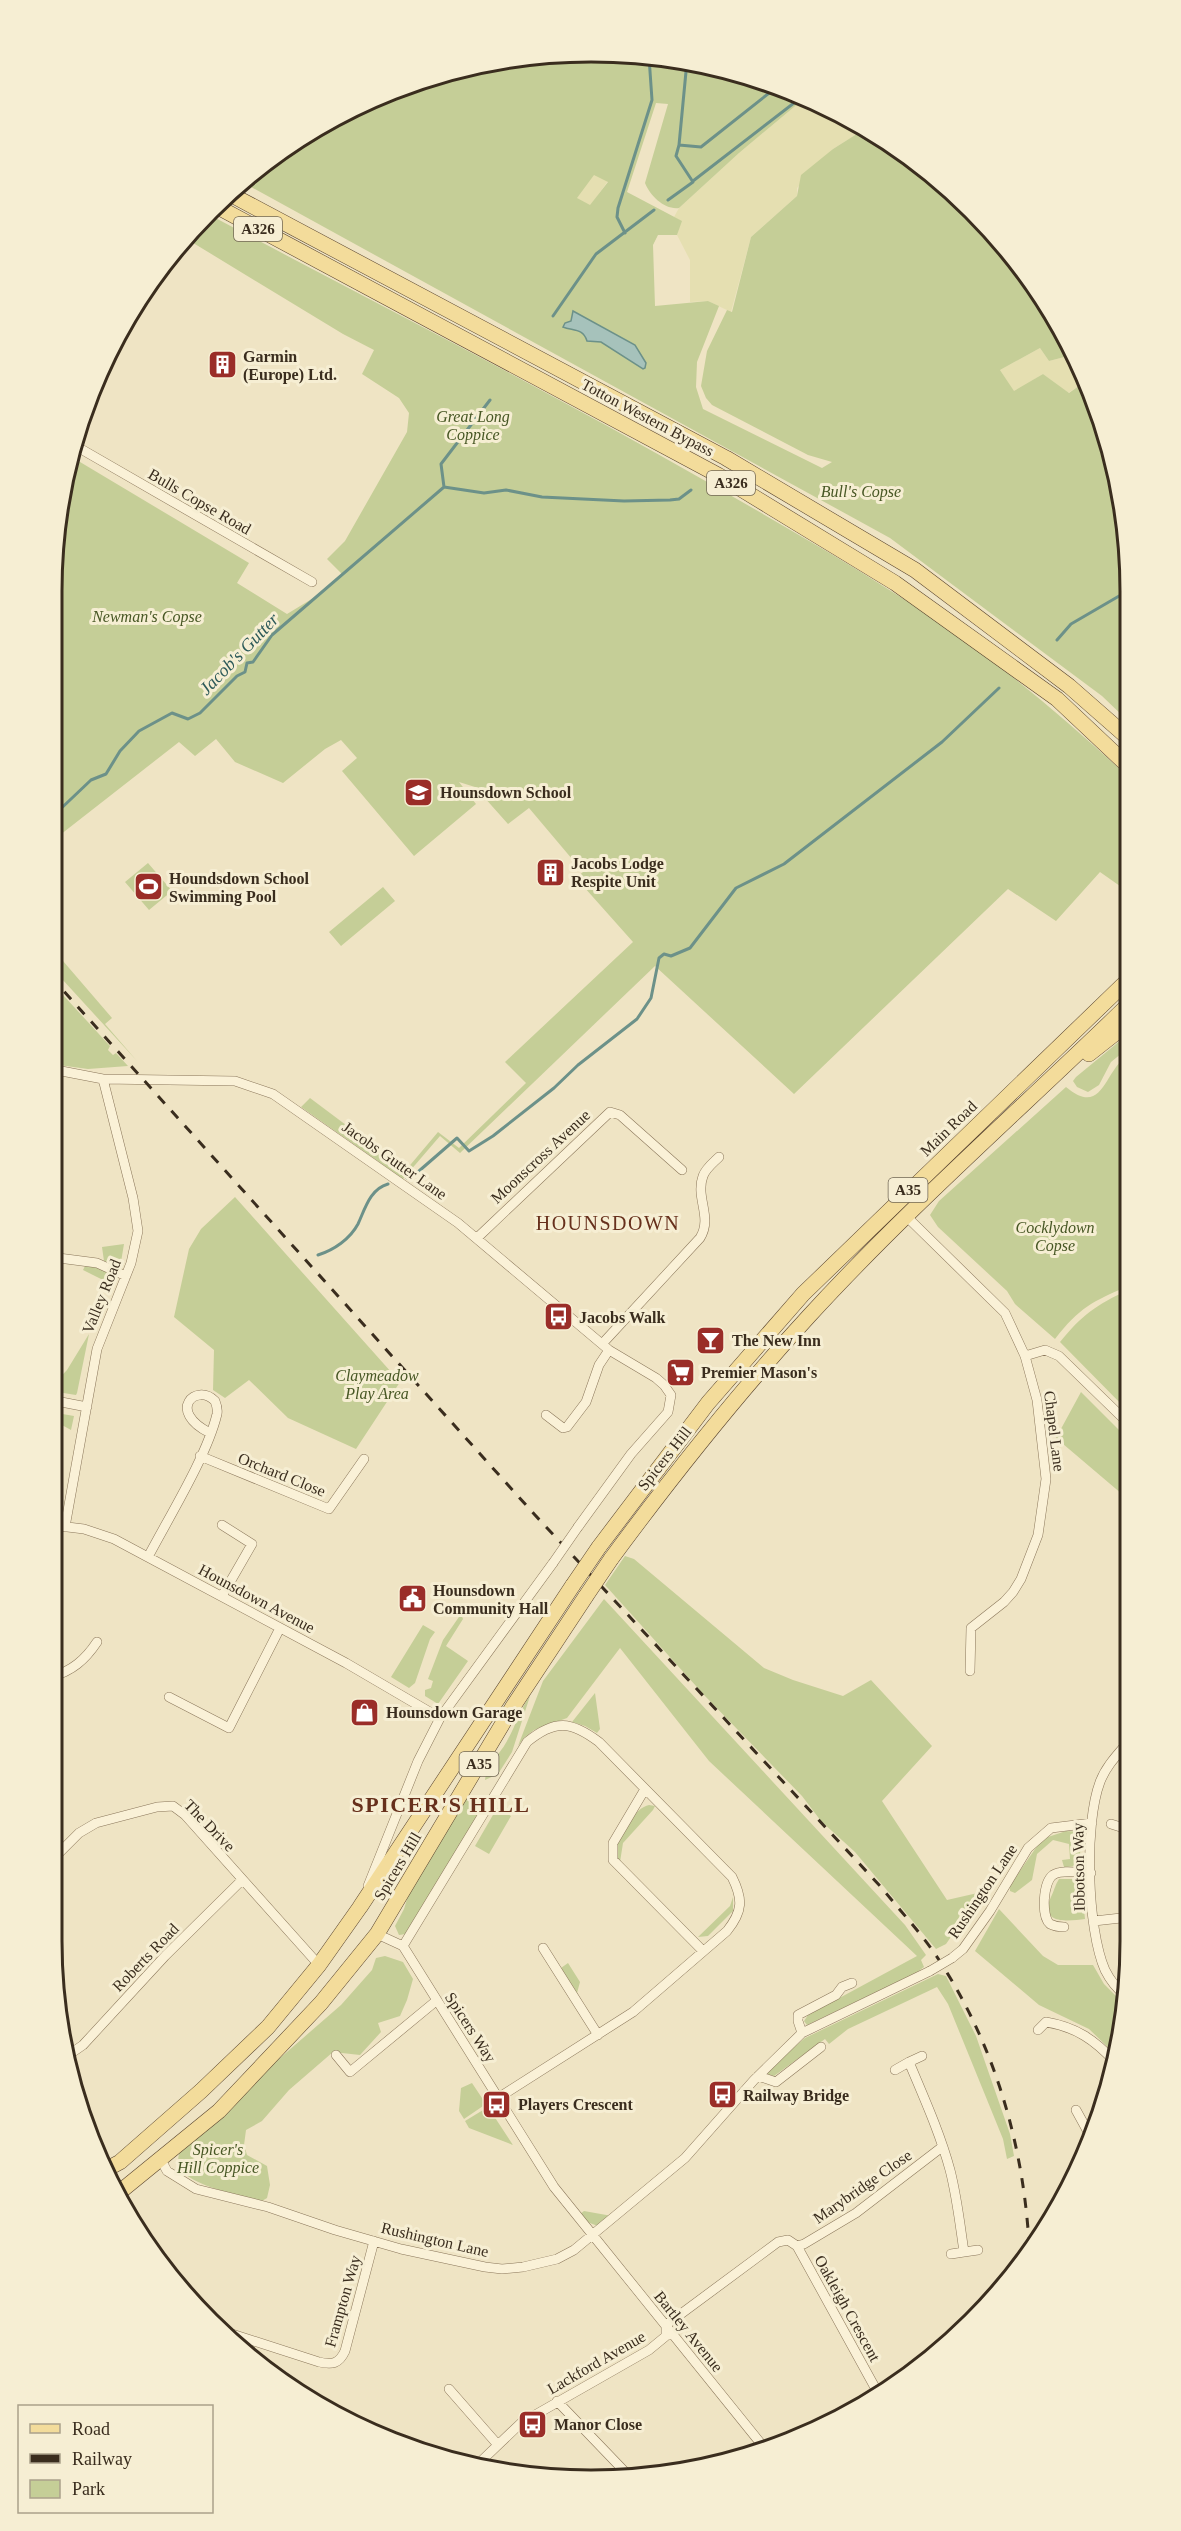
<svg xmlns="http://www.w3.org/2000/svg" width="1181" height="2531" font-family="'Times New Roman',serif">
<style>
.farmland{fill:#e5dfb1}
.green{fill:#c5ce97;fill-rule:evenodd}
.water{fill:#a6c2bb;stroke:#6c9189;stroke-width:1.5}
.lines{fill:none;stroke-linecap:round;stroke-linejoin:round}
.stream{stroke:#6c9189;stroke-width:3}
.street-casing{stroke:#8a765a;stroke-width:10}
.primary-casing{stroke:#58432e;stroke-width:16}
.street{stroke:#faf1d7;stroke-width:9}
.primary{stroke:#f3dc9b;stroke-width:15}
.rail{stroke:#3a2d1e;stroke-width:3;stroke-dasharray:10 10;stroke-linecap:butt}
.street-bridge-casing{stroke:#8a765a;stroke-width:10;stroke-linecap:butt}
.primary-bridge-casing{stroke:#58432e;stroke-width:16;stroke-linecap:butt}
.street-bridge{stroke:#faf1d7;stroke-width:9}
.primary-bridge{stroke:#f3dc9b;stroke-width:15}
.labels{text-anchor:middle;stroke-width:6;stroke-linejoin:round;paint-order:stroke}
.shield{fill:#f6eed3;stroke:#726754;stroke-width:1.5}
.shield-label{font-size:15px;font-weight:bold;fill:#3a2d1e}
.poi-label{font-size:16px;font-weight:bold;fill:#3a2d1e;stroke:#f6eed3;text-anchor:start}
.park-label{font-size:16px;font-style:italic;fill:#475724;stroke:#f6eed3}
.street-label{font-size:16px;fill:#3a2d1e;stroke:#f6eed3}
.water-label{font-size:18px;font-style:italic;fill:#2d5a59;stroke:#f6eed3}
.quarter-label{font-size:20px;letter-spacing:1.5px;fill:#67301c;stroke:#f6eed3}
.district-label{font-size:22px;font-weight:bold;letter-spacing:1.5px;fill:#67301c;stroke:#f6eed3}
.rim{fill:none;stroke:#3a2d1e;stroke-width:3}
</style>
<rect width="100%" height="100%" fill="#efe4c4"/>
<path class="farmland" d="M806,97L863,130L833,149L797,188V196L751,237L731,312L708,301L690,302V260L677,235L681,221L674,217L679,208L739,153Z
M594,174L608,181L590,206L576,198Z
M1040,348L1049,361L1072,355L1083,383L1068,393L1043,374L1014,392L1000,370Z"/>
<path class="green" d="M590,51L695,61L797,92L806,97L739,153L679,208C665,210 650,196 645,183L668,104L656,103L627,192L682,221L677,235H658L653,245L655,306L708,301L719,306L697,362L696,387L703,409L822,468L832,462L808,455L712,405L706,398L701,386L707,351L727,310L732,312L751,237L797,196L801,175L833,149L863,130L919,162L1018,262L1072,355L1049,361L1040,348L1000,370L1014,391L1043,374L1069,393L1083,383L1074,358L1089,384L1125,520L1126,719L1102,696L890,538L242,182L290,142L384,92L485,61ZM594,175L608,182L590,205L577,198Z
M206,213C374,302 543,388 709,483C770,518 832,553 891,591C975,643 1054,708 1126,775L1127,891L1100,872L1056,921L1008,889L794,1094L655,966L460,1153L440,1136L403,1179L301,1107L310,1098L406,1170L438,1132L459,1148L526,1083L505,1062L633,942L576,878L583,872L529,808L508,824L475,787L459,782L476,804L414,856L342,771L357,758L341,740L325,749L283,783L235,762L216,739L195,756L179,742L51,842V590L61,486L70,456L249,563L237,583L287,614L315,597L342,574L327,559L345,541L407,432L409,413L399,398L362,374L374,350L343,334L185,238Z
M148,863L172,891L149,910L125,882Z
M383,887L395,901L341,946L329,932Z
M51,947L112,1018L105,1024L137,1061L51,967Z
M51,982L110,1046L108,1050L113,1055L116,1053L128,1066L88,1069L51,1064Z
M1127,1035V1049L1111,1062L1099,1085L1088,1092L1077,1087L1073,1081L1076,1077Z
M1127,1056L1128,1286C1092,1302 1080,1307 1055,1339L1015,1304L1007,1291L938,1227L930,1215L939,1201L1066,1087C1103,1118 1104,1071 1127,1056Z
M235,1197L400,1382L356,1449L288,1418L249,1380L225,1398L213,1390L214,1350L174,1317L189,1249L201,1229Z
M124,1244L121,1262L112,1264L104,1261L102,1247Z
M85,1266C95,1266 109,1270 114,1280L111,1284L83,1270Z
M1128,1290V1411L1060,1342C1082,1315 1096,1305 1128,1290Z
M89,1334L77,1393L76,1395L51,1391V1387L67,1370Z
M1081,1392L1128,1439L1129,1500L1056,1438Z
M51,1412L74,1416L71,1430L51,1419Z
M625,1556L634,1559L764,1668L793,1680L843,1696L871,1680L932,1746L882,1801L947,1900L982,1892L946,1944L936,1949L855,1852L821,1821L802,1796L705,1696L605,1585Z
M604,1599L905,1925L926,1955L921,1960L924,1967L916,1973L807,2025L804,2021L808,2015L917,1956L709,1761L620,1648L567,1718L534,1730L524,1738L518,1746L543,1681Z
M461,1614L463,1619L446,1646L468,1661L438,1704L425,1696V1690L431,1688L433,1681L428,1679L443,1640Z
M423,1625L435,1632L430,1639L415,1683L409,1688L391,1677Z
M595,1693L600,1729L597,1733L585,1726L572,1722Z
M530,1696L512,1752L498,1774L485,1780C487,1763 501,1754 508,1739C516,1725 520,1709 530,1696Z
M467,1795L478,1805L483,1806L406,1934L399,1935L395,1926L404,1909L408,1896Z
M649,1805L655,1806L653,1810L623,1843L620,1862C617,1857 615,1853 616,1847C617,1835 636,1807 649,1805Z
M497,1808L511,1816L489,1854L475,1846Z
M1066,1831L1082,1832L1079,1866L1064,1867L1062,1860L1070,1859L1069,1844L1053,1840L1037,1854L1032,1880L1015,1893L1010,1891V1885L1042,1839Z
M1059,1879H1079L1081,1881L1085,1919C1069,1921 1038,1925 1051,1897C1054,1891 1055,1885 1059,1879Z
M733,1897V1911L708,1936L698,1937L730,1906Z
M999,1909L1043,1956L1058,1965H1093L1104,1984L1124,2004L1117,2056L1089,2029L1039,2005L975,1951Z
M385,1956L403,1962L413,1979L407,2000L400,2016L378,2023L381,2032L360,2055L333,2052L289,2090L262,2121L246,2130L244,2145L247,2155L267,2166L270,2185L267,2198L262,2201C233,2194 199,2188 177,2168L179,2153L225,2116L272,2065L341,2005L372,1970L376,1958Z
M568,1963L580,1982L577,1993L561,1968Z
M938,1974L946,1976L976,2036L1010,2134L1014,2156L1007,2159L1003,2139L948,2004L937,1987L848,2029L829,2044L825,2039L774,2076L768,2075L766,2071L805,2038Z
M472,2083L486,2104L464,2119L459,2111L461,2088Z
M488,2107L513,2145L469,2128L465,2121Z
M584,2211L612,2216L598,2226L587,2222L580,2214Z"/>
<path class="water" d="M573,311L635,345L646,363L645,368L643,369L601,342L587,341C583,328 573,331 563,327L565,323L571,321Z"/>
<g class="lines">
<path class="stream" d="M679,145L701,147L778,86
M693,181L803,96
M668,200L693,182L676,156L679,145L687,61
M625,233L617,217L618,208L652,100L649,57
M553,316L596,254L654,210
M444,487L441,464L490,400
M1057,640L1071,624L1126,592
M51,818L91,780L106,774L120,751L139,731L172,713L188,719L200,713L237,676L245,672L247,663L253,662L272,635L444,487L484,493L506,490L542,497L624,501L670,500L679,499L691,490
M407,1178L419,1171L457,1138L469,1151L493,1136L554,1088L578,1065L637,1019L651,998L659,958L664,954L671,956L690,948L736,888L784,864L942,742L999,688
M318,1255C334,1250 350,1239 358,1224C365,1209 370,1189 388,1184"/>
<defs>
<path id="street" d="M74,445L312,582
M51,1069L103,1079L235,1081L273,1094L458,1223L609,1350L656,1378L664,1385L671,1395L668,1412L631,1454L578,1527
M906,1216L1005,1313L1025,1356L1037,1400L1046,1479L1038,1535L1021,1579L1013,1592L1004,1602L971,1628L970,1671
M477,1238L610,1112L620,1115L682,1170
M51,1257L97,1263L126,1276
M602,1344L700,1238C713,1217 695,1198 703,1176C706,1168 713,1163 719,1157
M1025,1356L1045,1350L1059,1356L1128,1423
M51,1400L87,1407
M546,1415L563,1428L567,1427L586,1402L599,1365L609,1350
M200,1456L329,1509L364,1459
M51,1525L84,1529L114,1539L346,1663L440,1718
M65,1527L97,1349L131,1263L138,1231L133,1198L103,1079
M148,1557C169,1517 207,1456 217,1414C218,1409 217,1406 215,1401C196,1382 166,1411 210,1433
M222,1596L252,1544L222,1525
M51,1677C72,1671 85,1660 97,1642
M169,1697L229,1728L280,1628
M645,1789L613,1843V1860L703,1951
M1111,1824L1130,1830
M51,1861L79,1833L96,1823L157,1807L173,1806L185,1815L319,1965
M368,1886L418,1761L440,1718L553,1563
M1094,1921L1130,1917
M1064,1927C1060,1927 1054,1926 1050,1924C1041,1916 1043,1882 1053,1875C1062,1869 1080,1873 1091,1873
M377,1934L403,1946L554,2187L762,2445
M403,1946L527,1742C555,1719 571,1721 599,1742L732,1877C743,1899 743,1911 727,1931L633,2012L498,2098
M543,1948L598,2035
M952,1958L963,1949L990,1911L1028,1848L1051,1828L1092,1823
M1125,1995C1116,1988 1110,1980 1105,1970C1087,1929 1084,1824 1100,1782C1106,1766 1118,1754 1129,1741
M1038,2030L1046,2022C1076,2027 1095,2040 1115,2062
M802,2033L798,2021V2015L836,1995L842,1987L852,1983
M70,2054L83,2045L165,1956L241,1881
M336,2055L350,2072L436,2001
M922,2056L909,2062C924,2098 940,2133 950,2170C957,2197 960,2225 964,2252L951,2254
M895,2070L909,2062
M758,2076L776,2082L821,2047
M1076,2110L1087,2130L1093,2134
M160,2158L167,2171L196,2189L268,2207L335,2230L401,2249L485,2267L502,2269L523,2267L557,2259L574,2250L685,2158L754,2080L802,2033L930,1971
M797,2246L804,2244L856,2213L942,2147
M964,2252L978,2250
M666,2325L778,2242L788,2240L797,2246L878,2393
M229,2333L319,2362C332,2365 339,2364 345,2351L374,2241
M449,2389L498,2445
M557,2401L629,2476
M476,2466L521,2423L649,2350L666,2336V2325"/>
<path id="primary" d="M228,193L726,458L915,570L1069,686L1126,736
M214,205L718,475L895,583L1057,699L1126,764
M1089,1054L1127,1024
M599,1547L708,1403L803,1294L1127,981
M611,1559C673,1475 738,1393 809,1316C909,1207 1021,1109 1127,1006
M105,2170L120,2162L201,2091L268,2027L319,1965L360,1907L573,1585
M116,2195L219,2111L321,2003L377,1934L512,1708L586,1596"/>
</defs>
<use href="#street" class="street-casing"/>
<use href="#primary" class="primary-casing"/>
<use href="#street" class="street"/>
<use href="#primary" class="primary"/>
<path class="rail" d="M51,977L535,1515L881,1887C901,1912 924,1936 941,1963C995,2047 1023,2144 1029,2243"/>
<defs>
<path id="street-bridge" d="M553,1563L578,1527
M930,1971L952,1958"/>
<path id="primary-bridge" d="M573,1585L599,1547
M586,1596L611,1559"/>
</defs>
<use href="#street-bridge" class="street-bridge-casing"/>
<use href="#primary-bridge" class="primary-bridge-casing"/>
<use href="#street-bridge" class="street-bridge"/>
<use href="#primary-bridge" class="primary-bridge"/>
</g>
<defs>
<symbol id="building-square" viewBox="-11 -11 22 22"><rect x="-9" y="-9" width="18" height="18" rx="4" fill="#9a2d28" stroke="#f6eed3"/><path d="M-4-6H4V6H1V3H-1V6H-4ZM-2.5-4.3h1.7v1.8h-1.7ZM.8-4.3h1.7v1.8H.8ZM-2.5-1h1.7V.8h-1.7ZM.8-1h1.7V.8H.8Z" fill="#fff"/></symbol>
<symbol id="school-square" viewBox="-11 -11 22 22"><rect x="-9" y="-9" width="18" height="18" rx="4" fill="#9a2d28" stroke="#f6eed3"/><path d="M0-5L7-2L0 1L-7-2ZM-4 1L0 2.5L4 1V4Q0 6-4 4Z" fill="#fff"/></symbol>
<symbol id="stadium-square" viewBox="-11 -11 22 22"><rect x="-9" y="-9" width="18" height="18" rx="4" fill="#9a2d28" stroke="#f6eed3"/><path d="M0-5a6.5 5 0 1 0 0 10a6.5 5 0 1 0 0-10ZM-3.5-1.8h7v3.6h-7Z" fill="#fff"/></symbol>
<symbol id="bus-square" viewBox="-11 -11 22 22"><rect x="-9" y="-9" width="18" height="18" rx="4" fill="#9a2d28" stroke="#f6eed3"/><path d="M-5-6H5V4H4V6H2V4H-2V6H-4V4H-5ZM-3.5-4V0h7V-4ZM-3.5 1.2v1.5H-2V1.2ZM2 1.2v1.5H3.5V1.2Z" fill="#fff"/></symbol>
<symbol id="bar-square" viewBox="-11 -11 22 22"><rect x="-9" y="-9" width="18" height="18" rx="4" fill="#9a2d28" stroke="#f6eed3"/><path d="M-6-5H6L.8 .8V4.5H3.5V6h-7V4.5H-.8V.8Z" fill="#fff"/></symbol>
<symbol id="supermarket-square" viewBox="-11 -11 22 22"><rect x="-9" y="-9" width="18" height="18" rx="4" fill="#9a2d28" stroke="#f6eed3"/><path d="M-6-5.5h2.5l.6 2H6L4.5 2H-2.5L-4.4-4H-6ZM-1.5 3.2a1.3 1.3 0 1 0 .1 0ZM3 3.2a1.3 1.3 0 1 0 .1 0Z" fill="#fff"/></symbol>
<symbol id="civic-square" viewBox="-11 -11 22 22"><rect x="-9" y="-9" width="18" height="18" rx="4" fill="#9a2d28" stroke="#f6eed3"/><path d="M-.6-6.5H3V-4.5H.6V-3L4-1V1h2V6H-6V1h2V-1L-.6-3ZM-1.2 2.5V6h2.4V2.5Z" fill="#fff"/></symbol>
<symbol id="shop-square" viewBox="-11 -11 22 22"><rect x="-9" y="-9" width="18" height="18" rx="4" fill="#9a2d28" stroke="#f6eed3"/><path d="M-5-2.5h2.3a2.7 3.5 0 0 1 5.4 0H5L5.5 6h-11ZM-1.5-2.5h3a1.5 2.3 0 0 0-3 0Z" fill="#fff"/></symbol>
</defs>
<g fill-rule="evenodd">
<use href="#building-square" x="206" y="348" width="33" height="33"/>
<use href="#school-square" x="402" y="776" width="33" height="33"/>
<use href="#building-square" x="534" y="856" width="33" height="33"/>
<use href="#stadium-square" x="132" y="870" width="33" height="33"/>
<use href="#bus-square" x="542" y="1300" width="33" height="33"/>
<use href="#bar-square" x="694" y="1324" width="33" height="33"/>
<use href="#supermarket-square" x="664" y="1356" width="33" height="33"/>
<use href="#civic-square" x="396" y="1582" width="33" height="33"/>
<use href="#shop-square" x="348" y="1696" width="33" height="33"/>
<use href="#bus-square" x="706" y="2078" width="33" height="33"/>
<use href="#bus-square" x="480" y="2088" width="33" height="33"/>
<use href="#bus-square" x="516" y="2408" width="33" height="33"/>
</g>
<g class="labels">
<g class="shield">
<rect x="234" y="217" width="48" height="24" rx="4.5"/>
<rect x="707" y="471" width="48" height="24" rx="4.5"/>
<rect x="888.5" y="1178" width="39" height="24" rx="4.5"/>
<rect x="459.5" y="1752" width="39" height="24" rx="4.5"/>
</g>
<g class="shield-label">
<text x="258" y="234">A326</text>
<text x="731" y="488">A326</text>
<text x="908" y="1195">A35</text>
<text x="479" y="1769">A35</text>
</g>
<g class="poi-label">
<text x="243" y="362">Garmin<tspan x="243" dy="18">(Europe) Ltd.</tspan></text>
<text x="440" y="798">Hounsdown School</text>
<text x="571" y="869">Jacobs Lodge<tspan x="571" dy="18">Respite Unit</tspan></text>
<text x="169" y="884">Houndsdown School<tspan x="169" dy="18">Swimming Pool</tspan></text>
<text x="579" y="1323">Jacobs Walk</text>
<text x="732" y="1346">The New Inn</text>
<text x="701" y="1378">Premier Mason's</text>
<text x="433" y="1596">Hounsdown<tspan x="433" dy="18">Community Hall</tspan></text>
<text x="386" y="1718">Hounsdown Garage</text>
<text x="743" y="2101">Railway Bridge</text>
<text x="518" y="2110">Players Crescent</text>
<text x="554" y="2430">Manor Close</text>
</g>
<g class="park-label">
<text x="473" y="422">Great Long<tspan x="473" dy="18">Coppice</tspan></text>
<text x="861" y="497">Bull's Copse</text>
<text x="147" y="622">Newman's Copse</text>
<text x="1055" y="1233">Cocklydown<tspan x="1055" dy="18">Copse</tspan></text>
<text x="377" y="1381">Claymeadow<tspan x="377" dy="18">Play Area</tspan></text>
<text x="218" y="2155">Spicer's<tspan x="218" dy="18">Hill Coppice</tspan></text>
</g>
<g class="street-label">
<text transform="translate(648 417) rotate(28)" y="6">Totton Western Bypass</text>
<text transform="translate(200 501) rotate(30)" y="6">Bulls Copse Road</text>
<text transform="translate(948 1128) rotate(-44)" y="6">Main Road</text>
<text transform="translate(540 1156) rotate(-43)" y="6">Moonscross Avenue</text>
<text transform="translate(395 1160) rotate(35)" y="6">Jacobs Gutter Lane</text>
<text transform="translate(101 1296) rotate(-68)" y="6">Valley Road</text>
<text transform="translate(1055 1431) rotate(83)" y="6">Chapel Lane</text>
<text transform="translate(664 1458) rotate(-52)" y="6">Spicers Hill</text>
<text transform="translate(282 1474) rotate(22)" y="6">Orchard Close</text>
<text transform="translate(257 1598) rotate(28)" y="6">Hounsdown Avenue</text>
<text transform="translate(210 1825) rotate(46)" y="6">The Drive</text>
<text transform="translate(397 1866) rotate(-59)" y="6">Spicers Hill</text>
<text transform="translate(1078 1867) rotate(-91)" y="6">Ibbotson Way</text>
<text transform="translate(982 1891) rotate(-56)" y="6">Rushington Lane</text>
<text transform="translate(145 1957) rotate(-46)" y="6">Roberts Road</text>
<text transform="translate(471 2027) rotate(57)" y="6">Spicers Way</text>
<text transform="translate(862 2186) rotate(-35)" y="6">Marybridge Close</text>
<text transform="translate(435 2239) rotate(13)" y="6">Rushington Lane</text>
<text transform="translate(342 2301) rotate(-74)" y="6">Frampton Way</text>
<text transform="translate(848 2308) rotate(61)" y="6">Oakleigh Crescent</text>
<text transform="translate(689 2331) rotate(51)" y="6">Bartley Avenue</text>
<text transform="translate(596 2362) rotate(-30)" y="6">Lackford Avenue</text>
</g>
<g class="water-label">
<text transform="translate(239 654) rotate(-46)" y="6">Jacob's Gutter</text>
</g>
<g class="quarter-label">
<text x="608" y="1230">HOUNSDOWN</text>
</g>
<g class="district-label">
<text x="441" y="1812">SPICER'S HILL</text>
</g>
</g>
<path d="M0 0H1181V2531H0ZM591 62H591A529 529 0 0 1 1120 591V1941A529 529 0 0 1 591 2470H591A529 529 0 0 1 62 1941V591A529 529 0 0 1 591 62Z" fill="#f6eed3" fill-rule="evenodd"/>
<path class="rim" d="M591 62H591A529 529 0 0 1 1120 591V1941A529 529 0 0 1 591 2470H591A529 529 0 0 1 62 1941V591A529 529 0 0 1 591 62Z"/>
<rect x="18" y="2405" width="195" height="108" fill="#f6eed3" stroke="#aba18b" stroke-width="1.5"/>
<rect x="30" y="2424" width="30" height="9" fill="#f3dc9b" stroke="#aba18b" stroke-width="1.5"/>
<text x="72" y="2435" font-size="18" fill="#3a2d1e">Road</text>
<rect x="30" y="2454" width="30" height="9" fill="#3a2d1e" stroke="#aba18b" stroke-width="1.5"/>
<text x="72" y="2465" font-size="18" fill="#3a2d1e">Railway</text>
<rect x="30" y="2480" width="30" height="18" fill="#c5ce97" stroke="#aba18b" stroke-width="1.5"/>
<text x="72" y="2495" font-size="18" fill="#3a2d1e">Park</text>
</svg>
